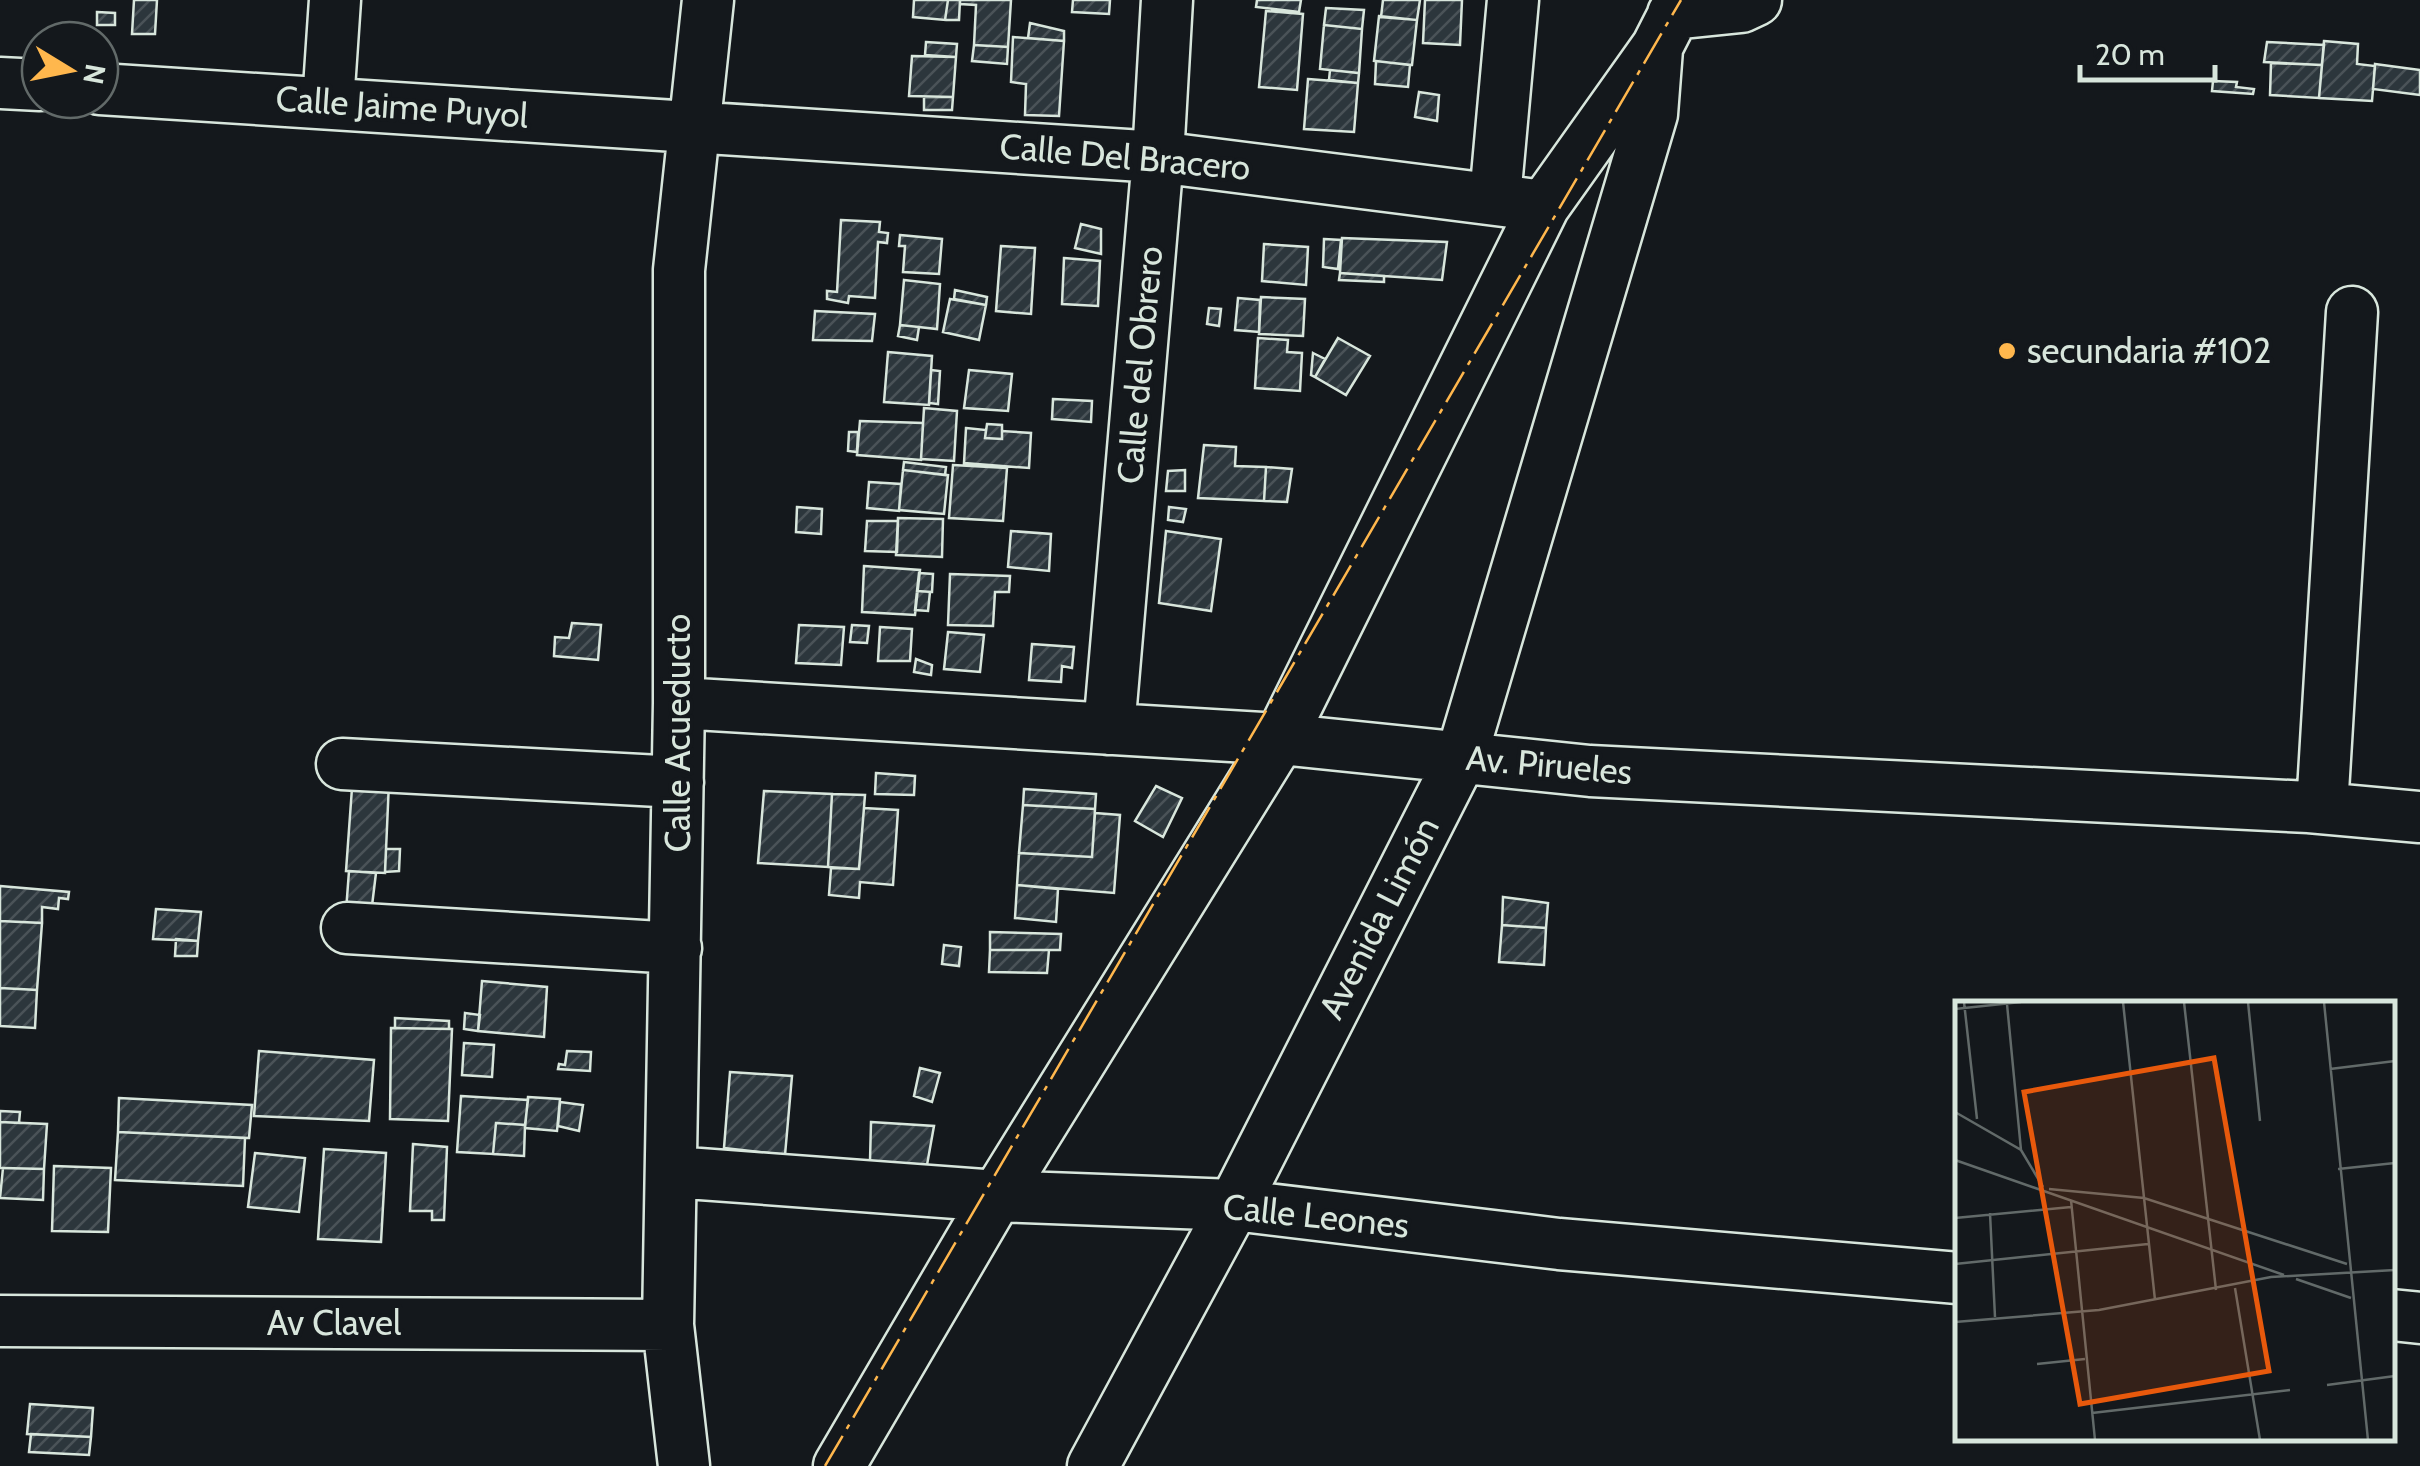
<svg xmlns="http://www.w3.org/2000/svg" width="2420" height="1466" font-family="Cabin,sans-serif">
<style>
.building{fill:url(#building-hatch);stroke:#d8e6dc;stroke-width:2.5}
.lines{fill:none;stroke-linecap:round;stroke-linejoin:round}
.minor-casing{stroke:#d8e6dc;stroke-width:55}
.minor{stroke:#14181c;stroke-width:50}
.power{stroke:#ffb74d;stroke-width:2.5;stroke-dasharray:35 8 5 8;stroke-linecap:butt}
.poi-dot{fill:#ffb74d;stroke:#14181c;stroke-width:4}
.labels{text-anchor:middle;stroke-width:8;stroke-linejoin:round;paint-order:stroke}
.street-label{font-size:35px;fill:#d8e6dc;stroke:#14181c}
.poi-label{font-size:35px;fill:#d8e6dc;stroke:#14181c;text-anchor:start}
.inset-road{fill:none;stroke:#626a69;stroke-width:2.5}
.view{fill:#e8590c;fill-opacity:0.15;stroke:#e8590c;stroke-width:5}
.inset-edge{fill:none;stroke:#d8e6dc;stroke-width:5}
</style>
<defs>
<pattern id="building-hatch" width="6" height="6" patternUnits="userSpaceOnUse" patternTransform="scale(2.5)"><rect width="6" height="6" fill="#2c363c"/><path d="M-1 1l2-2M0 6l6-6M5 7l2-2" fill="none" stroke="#4a5358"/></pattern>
</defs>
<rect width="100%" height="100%" fill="#14181c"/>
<path class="building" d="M134,0H157L155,34H132Z
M914,0H948L945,20L913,17Z
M948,0H960L959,20H945Z
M960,0H1011L1008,47L974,45L976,5L960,4Z
M1073,0H1110L1109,14L1072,12Z
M1257,0H1301L1299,12L1256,7Z
M1383,0H1420L1417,20L1381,17Z
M1425,0H1462L1460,45L1423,43Z
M1326,8L1364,10L1362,29L1324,25Z
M1266,11L1303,14L1297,90L1259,87Z
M97,12L115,13V25H97Z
M1379,16L1417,20L1412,65L1374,61Z
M1030,23L1064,31V41L1028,38Z
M1324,25L1362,29L1359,73L1320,69Z
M1013,37L1064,41L1059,116L1025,115L1026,84L1011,82Z
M2324,41L2358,44L2357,64L2375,66L2372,101L2319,98Z
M926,42L957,44L956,57L925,55Z
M2267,42L2324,45L2322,65L2264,62Z
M974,45L1008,47L1007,64L972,61Z
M912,56L956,57L953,97L909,96Z
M1376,61L1410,65L1408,87L1375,84Z
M2271,63L2322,65L2319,98L2270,95Z
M2375,64L2420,70V95L2373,89Z
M1330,70L1359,73L1358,83L1329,80Z
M1308,79L1358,83L1354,132L1304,129Z
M2213,81L2237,82L2236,87L2254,89L2253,94L2212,91Z
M1419,92L1439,95L1437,121L1415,117Z
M924,97H953L952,110H924Z
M841,220L880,222L879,232L888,233L887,243L878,242L875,298L849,296L848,303L827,299V291L837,292Z
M1081,224L1101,229V254L1075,248Z
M900,235L942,239L939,274L903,272L905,246H899Z
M1342,238L1447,242L1442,280L1340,273Z
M1324,239L1341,240L1338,269L1323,267Z
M1264,244L1308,247L1306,285L1262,281Z
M1001,246L1035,248L1031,314L996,311Z
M1064,258L1100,261L1098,306L1062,304Z
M1340,273L1384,276V282L1339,280Z
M904,280L940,284L937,329L900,325Z
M955,290L987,297L986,305L954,299Z
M1261,297L1305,299L1303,336L1259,334Z
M1238,298L1260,300L1259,332L1235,330Z
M950,299L986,305L979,340L943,332Z
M1209,308L1221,309L1219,326L1207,324Z
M815,311L875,314L872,341L813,340Z
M900,325L919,327L917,340L898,336Z
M1258,338L1288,340L1287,352L1302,353L1300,391L1255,388Z
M1338,338L1370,356L1346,395L1315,377Z
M888,352L932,356L929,405L884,402Z
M1313,353L1325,359L1315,377L1311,375Z
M931,370L940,371L938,404L929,403Z
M969,370L1012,374L1008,411L964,408Z
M1053,399L1092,401L1091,422L1052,419Z
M924,408L957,411L954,461L921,459Z
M860,421L923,423L921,460L857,455Z
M987,424L1002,425V439L985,438Z
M966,428L986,430L985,438L1002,439V431L1031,433L1029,468L964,463Z
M849,432H858L857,452L848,451Z
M1204,445L1236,447L1235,466L1266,467L1264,501L1198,498Z
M904,462L946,467L945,475L903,470Z
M953,465L1007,468L1003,521L949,518Z
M1266,467L1292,469L1287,502L1264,501Z
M903,470L948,475L944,514L899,510Z
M1185,470V491H1166L1168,471Z
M869,482L901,484L899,511L867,508Z
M797,507L822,509L821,534L796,532Z
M1169,507L1186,509L1183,522L1168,520Z
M898,518L943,519L942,557L896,555Z
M867,521H898L897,552L865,551Z
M1011,531L1051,534L1049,571L1008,567Z
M1166,531L1221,539L1211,611L1159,603Z
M864,566L920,570L915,615L862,612Z
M919,573L933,574L932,592L917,591Z
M950,574L1010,576L1009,592H995L993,626L948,625Z
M917,591L930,592L928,611L915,610Z
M572,623L601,625L598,660L554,656L555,637L569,638Z
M799,625L844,627L841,665L796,663Z
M852,625L869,626L867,643L850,642Z
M880,627L912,629L910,661H878Z
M948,632L984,635L980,672L944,669Z
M1032,644L1074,647L1072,668L1062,666L1061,682L1029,680Z
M916,659L932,665L931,675L914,672Z
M876,773L915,776L914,795L875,794Z
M389,782L385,873L346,871L352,788Z
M1156,786L1182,798L1163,837L1135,821Z
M1024,789L1096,794L1095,809L1023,805Z
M764,791L832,794L828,867L758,863Z
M832,794L865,795L859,869L828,867Z
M1023,805L1095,809L1092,857L1019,853Z
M864,808L898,810L893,885L860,882L859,898L829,895L831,868L859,869Z
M1095,813L1120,815L1114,893L1017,885L1019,853L1092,857Z
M386,849H400L399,871L385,872Z
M349,871L376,873L371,914L346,911Z
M1017,885L1058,889L1056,922L1015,918Z
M0,886L69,892L68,899L59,898L58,909L42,907V923L0,921Z
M1503,897L1548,903L1546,928L1502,925Z
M156,909L201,912L198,941L153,939Z
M0,921L42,923L37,990L0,988Z
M1502,925L1546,928L1544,965L1499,962Z
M990,932L1061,934L1060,950H990Z
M176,939L198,941L197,956H175Z
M944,945L961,947L959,966L942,964Z
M990,950H1049L1047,973L989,972Z
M482,981L547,987L544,1037L478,1031Z
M0,988L37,990L35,1028L0,1026Z
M465,1013L480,1015L478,1031L464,1029Z
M395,1018L449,1021V1029L395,1028Z
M391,1028L452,1029L448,1121L390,1119Z
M464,1043L494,1045L492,1077L462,1075Z
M259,1051L374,1060L369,1121L254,1116Z
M567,1051L591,1052L590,1071L558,1069L559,1064L565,1065Z
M920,1068L940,1073L932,1102L914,1096Z
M730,1072L792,1076L785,1155L724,1148Z
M461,1096L528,1100L525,1125L496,1123L493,1154L457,1152Z
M528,1097L560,1099L557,1131L525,1128Z
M119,1098L252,1105L249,1138L118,1132Z
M560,1102L583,1105L579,1131L558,1126Z
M0,1111L20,1112L19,1123L0,1122Z
M0,1122L47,1124L44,1169L0,1168Z
M871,1122L934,1126L927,1165L870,1161Z
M496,1123L525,1125L524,1156L493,1154Z
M118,1132L245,1138L243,1186L115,1180Z
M413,1144L447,1147L444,1220H432V1211H410Z
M324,1149L386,1153L381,1242L318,1239Z
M255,1153L305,1158L299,1212L248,1207Z
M54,1166L111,1168L108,1232L52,1231Z
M3,1168L44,1169L43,1200L0,1198Z
M30,1404L93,1408L91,1437L27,1434Z
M31,1434L91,1437L89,1455L29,1452Z"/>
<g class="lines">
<defs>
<path id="minor" d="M1673,14L1741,7L1756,0
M0,83L40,85
M100,89L1158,157L1544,206
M328,103L335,0
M1495,198L1513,0
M679,703L1280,739L1590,771L2309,807L2420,817
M1109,729L1158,157L1167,0
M342,764L678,782
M2322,808L2352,312
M347,928L676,948
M673,1172L997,1196L1234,1205L1559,1244L1958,1278
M2392,1315L2420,1318
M0,1321L668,1325
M684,1466L668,1325L679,703V270L708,0
M839,1466L997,1196L1280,739L1544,206L1657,47L1681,0
M1093,1466L1234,1205L1461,758L1652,114L1657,49"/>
</defs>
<use href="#minor" class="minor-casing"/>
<use href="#minor" class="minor"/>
<path class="power" d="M825,1466L1681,0"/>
</g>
<circle class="poi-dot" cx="2007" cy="351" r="10"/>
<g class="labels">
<g class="street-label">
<text transform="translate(402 107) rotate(4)" y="12">Calle Jaime Puyol</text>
<text transform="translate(1125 157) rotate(5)" y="12">Calle Del Bracero</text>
<text transform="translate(1140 365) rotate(-85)" y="12">Calle del Obrero</text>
<text transform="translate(678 733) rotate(-90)" y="12">Calle Acueducto</text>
<text transform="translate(1549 765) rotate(5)" y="12">Av. Pirueles</text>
<text transform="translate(1379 918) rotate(-63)" y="12">Avenida Limón</text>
<text transform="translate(1316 1216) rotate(6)" y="12">Calle Leones</text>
<text x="334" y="1335">Av Clavel</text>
</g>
<g class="poi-label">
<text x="2027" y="363">secundaria #102</text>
</g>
</g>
<g transform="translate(1955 1001)">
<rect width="440" height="440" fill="#14181c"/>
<path class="inset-road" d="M9,1L22,118M168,1L200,299M229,1L261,289M293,1L305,120M369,1L413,439M52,3L66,149M0,8L66,1M375,68L440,60M0,111L66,149L88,186M0,159L329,274M383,168L440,162M94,188L189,197L392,263M116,199L140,439M35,212L40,316M0,217L116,206M0,263L193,243M341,278L396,297M280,287L305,439M0,321L144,309L316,276L440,269M82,363L130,358M372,384L440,375M137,412L335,389"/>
<path class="view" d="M259,57L314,370L125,403L69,91Z"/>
<rect width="440" height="440" class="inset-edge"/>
</g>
<g transform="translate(70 70) rotate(100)"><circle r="48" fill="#14181c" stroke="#626a69" stroke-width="2.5"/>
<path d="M0-8L18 38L0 25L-18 38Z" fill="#ffb74d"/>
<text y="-15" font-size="28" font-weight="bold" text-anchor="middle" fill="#d8e6dc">N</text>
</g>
<path d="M2080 65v15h135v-15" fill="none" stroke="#d8e6dc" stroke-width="5"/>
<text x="2095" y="65" font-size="30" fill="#d8e6dc" stroke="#14181c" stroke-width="8" paint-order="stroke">20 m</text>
</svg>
